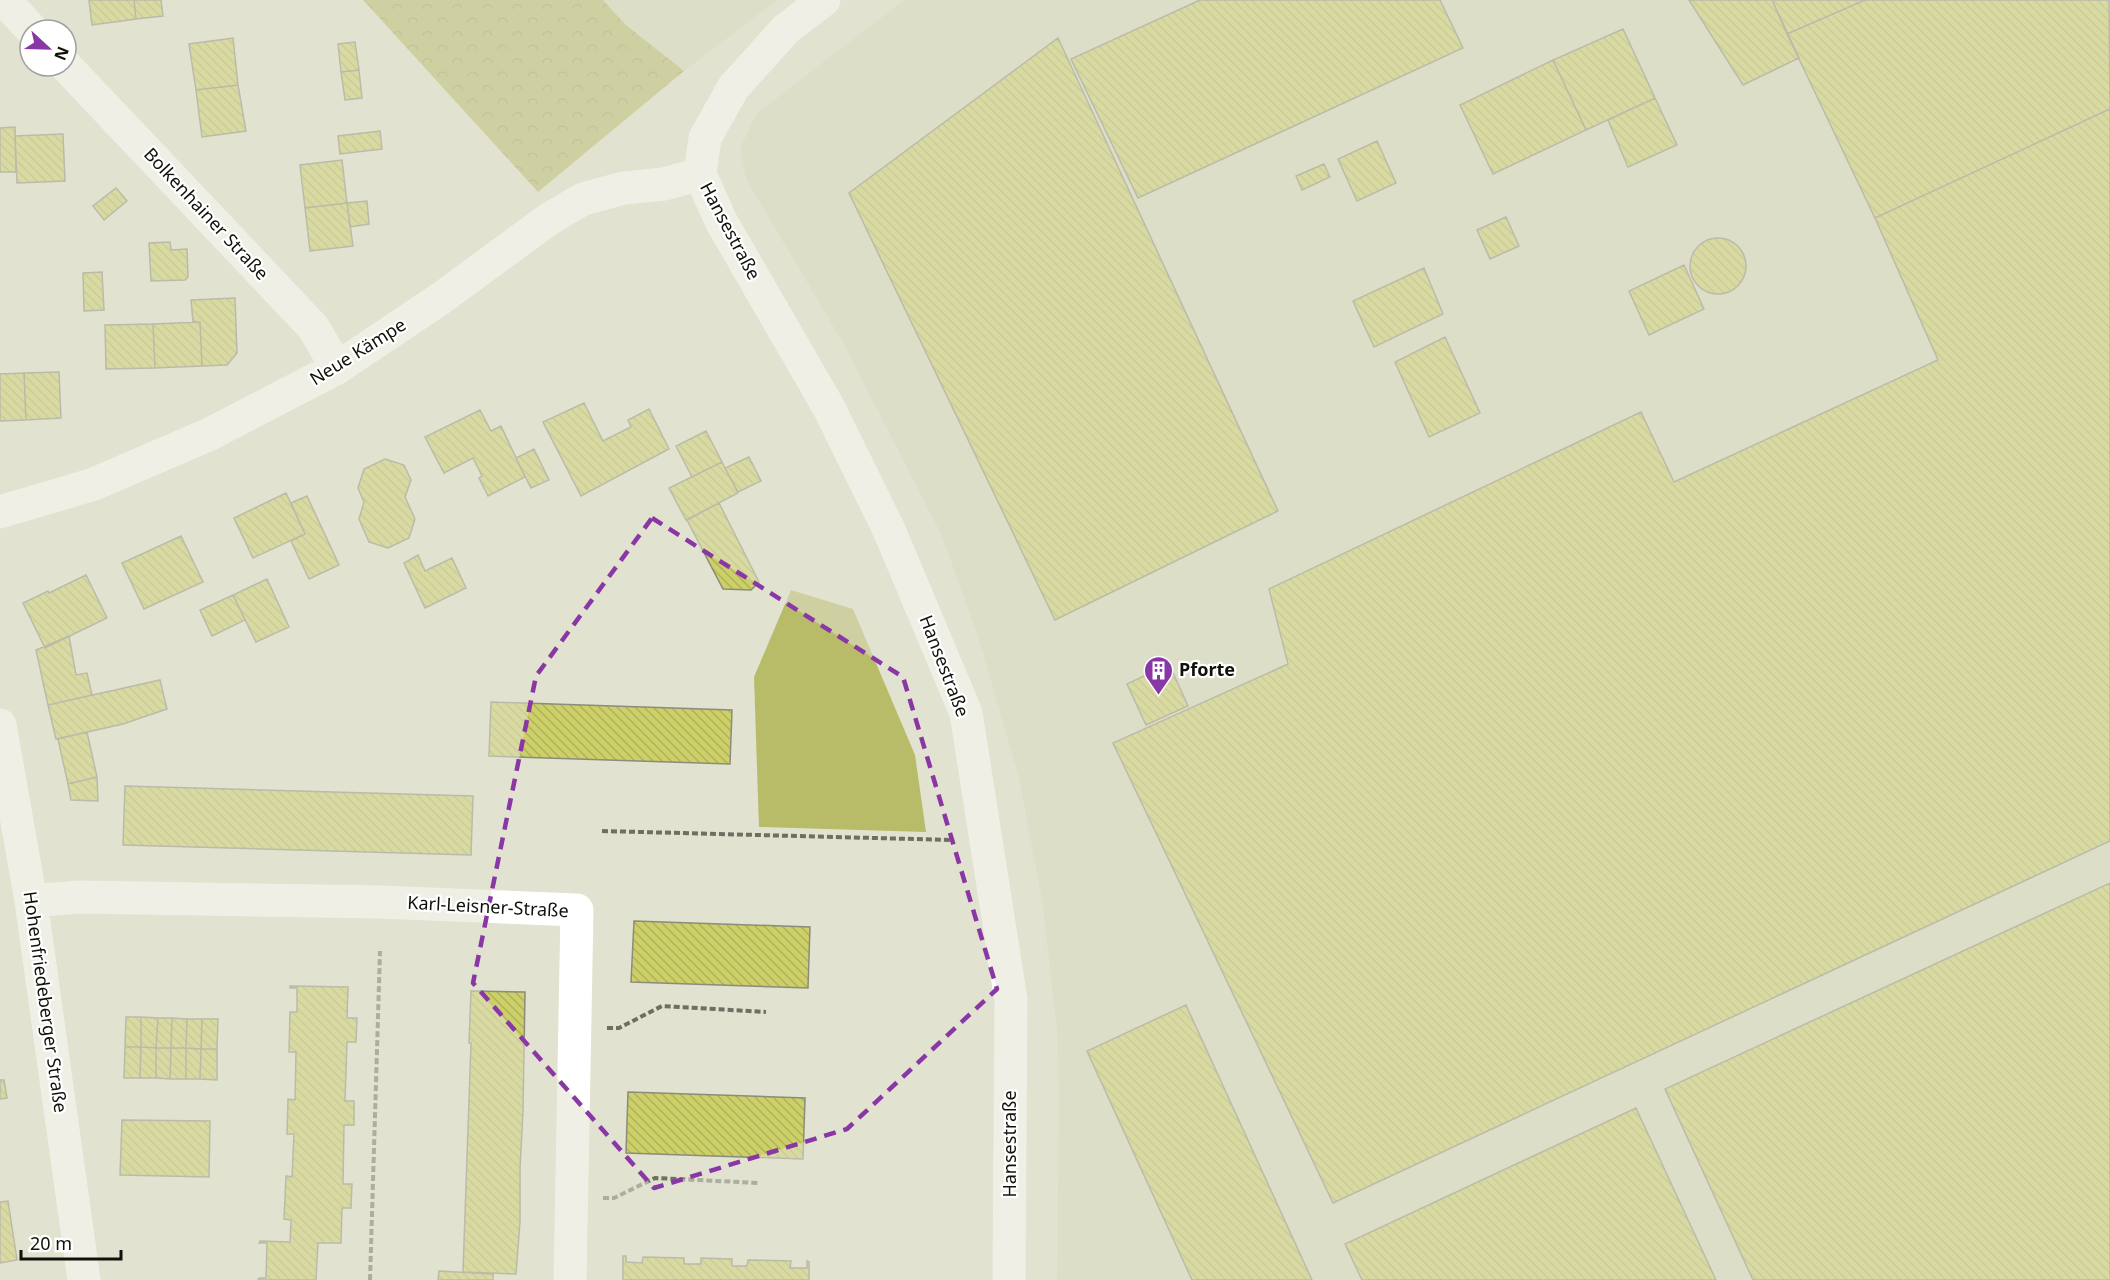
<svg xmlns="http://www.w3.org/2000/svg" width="2110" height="1280" font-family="'Noto Sans',sans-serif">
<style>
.built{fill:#d8dabf}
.forest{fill:url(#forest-crowns)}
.green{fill:#b8bb68}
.building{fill:url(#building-back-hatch);stroke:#8b8c7a;stroke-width:1.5}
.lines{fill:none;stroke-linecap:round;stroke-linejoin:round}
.path{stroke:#6e6f63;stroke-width:4;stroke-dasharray:6 3;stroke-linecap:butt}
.minor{stroke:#fff;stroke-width:33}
.marked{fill:none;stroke:#8a37a6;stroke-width:4.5;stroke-dasharray:12 8;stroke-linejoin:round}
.labels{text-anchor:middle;stroke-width:4.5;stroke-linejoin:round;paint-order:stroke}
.street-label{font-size:18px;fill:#10110a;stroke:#fff}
.poi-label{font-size:18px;font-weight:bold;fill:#10110a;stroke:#fff;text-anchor:start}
</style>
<defs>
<pattern id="forest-crowns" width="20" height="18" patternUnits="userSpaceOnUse" patternTransform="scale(1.5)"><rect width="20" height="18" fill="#b8bb68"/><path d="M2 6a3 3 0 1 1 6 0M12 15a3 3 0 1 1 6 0" fill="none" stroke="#9da059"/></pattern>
<pattern id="building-back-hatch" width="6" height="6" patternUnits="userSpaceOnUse" patternTransform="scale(1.5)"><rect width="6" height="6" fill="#cdd068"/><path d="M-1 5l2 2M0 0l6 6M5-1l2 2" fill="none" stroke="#afb259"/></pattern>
</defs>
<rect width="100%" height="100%" fill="#e1e2cf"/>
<path class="built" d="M603,0H778L684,71L626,25Z
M904,0H2110V1280H1057L1059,1094L1057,1029L1042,900L1019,778L978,636L941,534L845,346L757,198L746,178L742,162L741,146L757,113Z"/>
<path class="forest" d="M363,0H603L626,25L684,71L538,192Z"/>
<path class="green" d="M791,590L853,609L915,755L926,832L759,827L754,677Z"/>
<path class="building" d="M89,0H134L136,19L92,25Z
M134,0H161L163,16L136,19Z
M1200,0H1440L1463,48L1138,198L1071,59Z
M1689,0H1772L1799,58L1743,85Z
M1772,0H1865L1787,34Z
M1865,0H2109L2110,109L1875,218L1787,34Z
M1623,29L1655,98L1586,130L1553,60Z
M233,38L238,85L196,90L189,44Z
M1058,38L1278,511L1055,620L849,193Z
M355,42L359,70L341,72L338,44Z
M1553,60L1586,130L1493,174L1460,105Z
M359,70L362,98L345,100L341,72Z
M238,85L246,131L202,137L196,90Z
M1655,98L1677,145L1628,167L1608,120Z
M2110,109V841L1333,1203L1113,743L1288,664L1269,589L1641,412L1674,482L1938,360L1875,218Z
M15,127L16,172H0V128Z
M380,131L382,149L340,154L338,136Z
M63,134L65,181L17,183L15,136Z
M1377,141L1396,183L1357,201L1338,159Z
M342,160L347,203L305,208L300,165Z
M1324,164L1330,177L1302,190L1296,176Z
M116,188L127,201L104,220L93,206Z
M367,201L369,224L350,227L347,203Z
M347,203L353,246L310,251L305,208Z
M1506,217L1519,246L1490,259L1477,230Z
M1690 266a28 28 0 1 1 56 0a28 28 0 1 1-56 0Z
M170,242L171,250L187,249L188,277L185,280L151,281L149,243Z
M1684,265L1704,309L1649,335L1629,291Z
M1424,268L1443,314L1374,347L1353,301Z
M102,272L104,310L84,311L83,273Z
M235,298L237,353L227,365L202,366L200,322H193L191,300Z
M200,322L202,366L155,368L153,324Z
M153,324L155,368L106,369L105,325Z
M1445,337L1480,413L1429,437L1395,362Z
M59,372L61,418L26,420L24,373Z
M24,373L26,420L0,421V374Z
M584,403L603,441L631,427L628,420L649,409L669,449L581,496L543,422Z
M480,410L491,431L501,426L525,477L488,496L479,478L482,476L473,458L444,473L425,437Z
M706,431L722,462L692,477L676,446Z
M534,449L549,480L531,488L516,458Z
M749,457L761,481L738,492L725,468Z
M385,459L404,465L411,480L405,497L415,519L409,538L388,548L369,542L359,519L364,502L358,488L364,469Z
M722,462L738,493L686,520L669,488Z
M286,493L305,534L253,558L234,518Z
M307,496L339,565L309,579L291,541L305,534L291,503Z
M719,503L759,582L751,590L723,589L687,520Z
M181,536L203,582L144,609L122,563Z
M418,555L425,571L452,558L466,588L425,608L404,563Z
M86,575L107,618L45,648L23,603L48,591L49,593Z
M267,579L289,627L256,642L233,595Z
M233,595L245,620L212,636L200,610Z
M69,636L76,675L87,673L92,695L48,705L36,650Z
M1169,664L1188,706L1146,725L1127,684Z
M160,680L167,709L123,724L56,739L48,705Z
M491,702L732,710L730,764L489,756Z
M87,732L97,777L68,784L58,739Z
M97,777L98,801L71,800L68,784Z
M125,786L473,796L471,855L123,845Z
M2110,883V1280H1753L1665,1089Z
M634,921L810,927L808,988L631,982Z
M290,986L348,987L347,1018H357L356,1042H347L345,1101H354V1125H344L343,1184H352L351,1208H342L341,1243H318L316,1280H258L259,1278H266L267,1243H259L260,1241L290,1242L291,1220L284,1219L286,1176L292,1177L294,1134H287L288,1099L295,1100L296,1052H289L290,1012H297V988H290Z
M471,991L525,992L523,1111L520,1169V1222L516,1274L463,1272L471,1043H469Z
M1186,1005L1312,1280H1192L1087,1051Z
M126,1017H141V1047H125Z
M141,1017L158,1018L156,1048L141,1047Z
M158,1018H172L171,1048H156Z
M172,1018L187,1019L186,1048H171Z
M187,1019H202L201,1049L186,1048Z
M202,1019H218L217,1049H201Z
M125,1047H141L140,1078H124Z
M141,1047L156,1048V1078H140Z
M156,1048H171L170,1079L156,1078Z
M171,1048H186V1079H170Z
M186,1048L201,1049L200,1079H186Z
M201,1049H217V1080L200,1079Z
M0,1080H4L7,1098L0,1099Z
M628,1092L805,1098L803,1159L626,1153Z
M1636,1108L1716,1280H1362L1345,1244Z
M122,1120L210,1121L209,1177L120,1175Z
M8,1201L17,1260L0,1263V1202Z
M623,1256H626V1262L642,1263L643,1257L684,1258V1264H701V1258L732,1259V1266H747L748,1260L791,1261L790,1268H807V1261L809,1262V1280H623Z
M439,1271L493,1274V1280H438Z"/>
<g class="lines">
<path class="path" d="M602,831L952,840
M607,1028H619L662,1006L766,1012
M603,1198H614L655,1178L759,1183
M370,1280L380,951"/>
<path class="minor" d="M4,0L32,30
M66,66L313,327L337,368
M700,174L721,221L829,408L889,530L966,713L1011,1000L1009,1280
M700,174L705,138L733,88L786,29L824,0
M0,512L94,484L210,434L337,368L440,299L549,219L583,199L624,188L664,184L700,174
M0,725L31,901L84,1280
M31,901L79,897L381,902L577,910L570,1280"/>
</g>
<path d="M0 0H2110V1280H0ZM652,518L903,677L997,989L847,1129L654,1188L473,983L536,676Z" fill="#e1e2cf" fill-opacity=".55" fill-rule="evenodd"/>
<path class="marked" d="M652,518L903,677L997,989L847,1129L654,1188L473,983L536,676Z"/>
<defs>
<symbol id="building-pin" viewBox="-11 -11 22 30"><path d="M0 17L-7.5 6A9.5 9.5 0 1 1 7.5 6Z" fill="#8a37a6" stroke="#fff"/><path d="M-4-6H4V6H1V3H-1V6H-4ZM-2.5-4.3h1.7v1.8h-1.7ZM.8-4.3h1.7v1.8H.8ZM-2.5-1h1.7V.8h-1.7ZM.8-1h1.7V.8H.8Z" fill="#fff"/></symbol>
</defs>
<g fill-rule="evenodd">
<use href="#building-pin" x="1142" y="654" width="33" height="45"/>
</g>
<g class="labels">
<g class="street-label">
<text transform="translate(206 214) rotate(47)" y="6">Bolkenhainer Straße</text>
<text transform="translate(730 231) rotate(62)" y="6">Hansestraße</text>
<text transform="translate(358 352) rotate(-32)" y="6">Neue Kämpe</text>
<text transform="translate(944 666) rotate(69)" y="6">Hansestraße</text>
<text transform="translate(488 907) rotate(3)" y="6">Karl-Leisner-Straße</text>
<text transform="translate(45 1002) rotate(82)" y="6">Hohenfriedeberger Straße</text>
<text transform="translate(1010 1144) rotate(-90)" y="6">Hansestraße</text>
</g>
<g class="poi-label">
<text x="1179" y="676">Pforte</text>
</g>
</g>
<g transform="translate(48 48) rotate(112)"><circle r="28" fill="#ffffff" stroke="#9fa09d" stroke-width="1.5"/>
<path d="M0-4.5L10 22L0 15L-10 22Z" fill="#8a37a6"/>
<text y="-9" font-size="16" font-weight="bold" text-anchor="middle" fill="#10110a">N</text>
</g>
<path d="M21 1250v9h100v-9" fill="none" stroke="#10110a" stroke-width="3"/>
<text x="30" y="1250" font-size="18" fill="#10110a" stroke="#ffffff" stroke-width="4.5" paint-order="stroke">20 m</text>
</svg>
